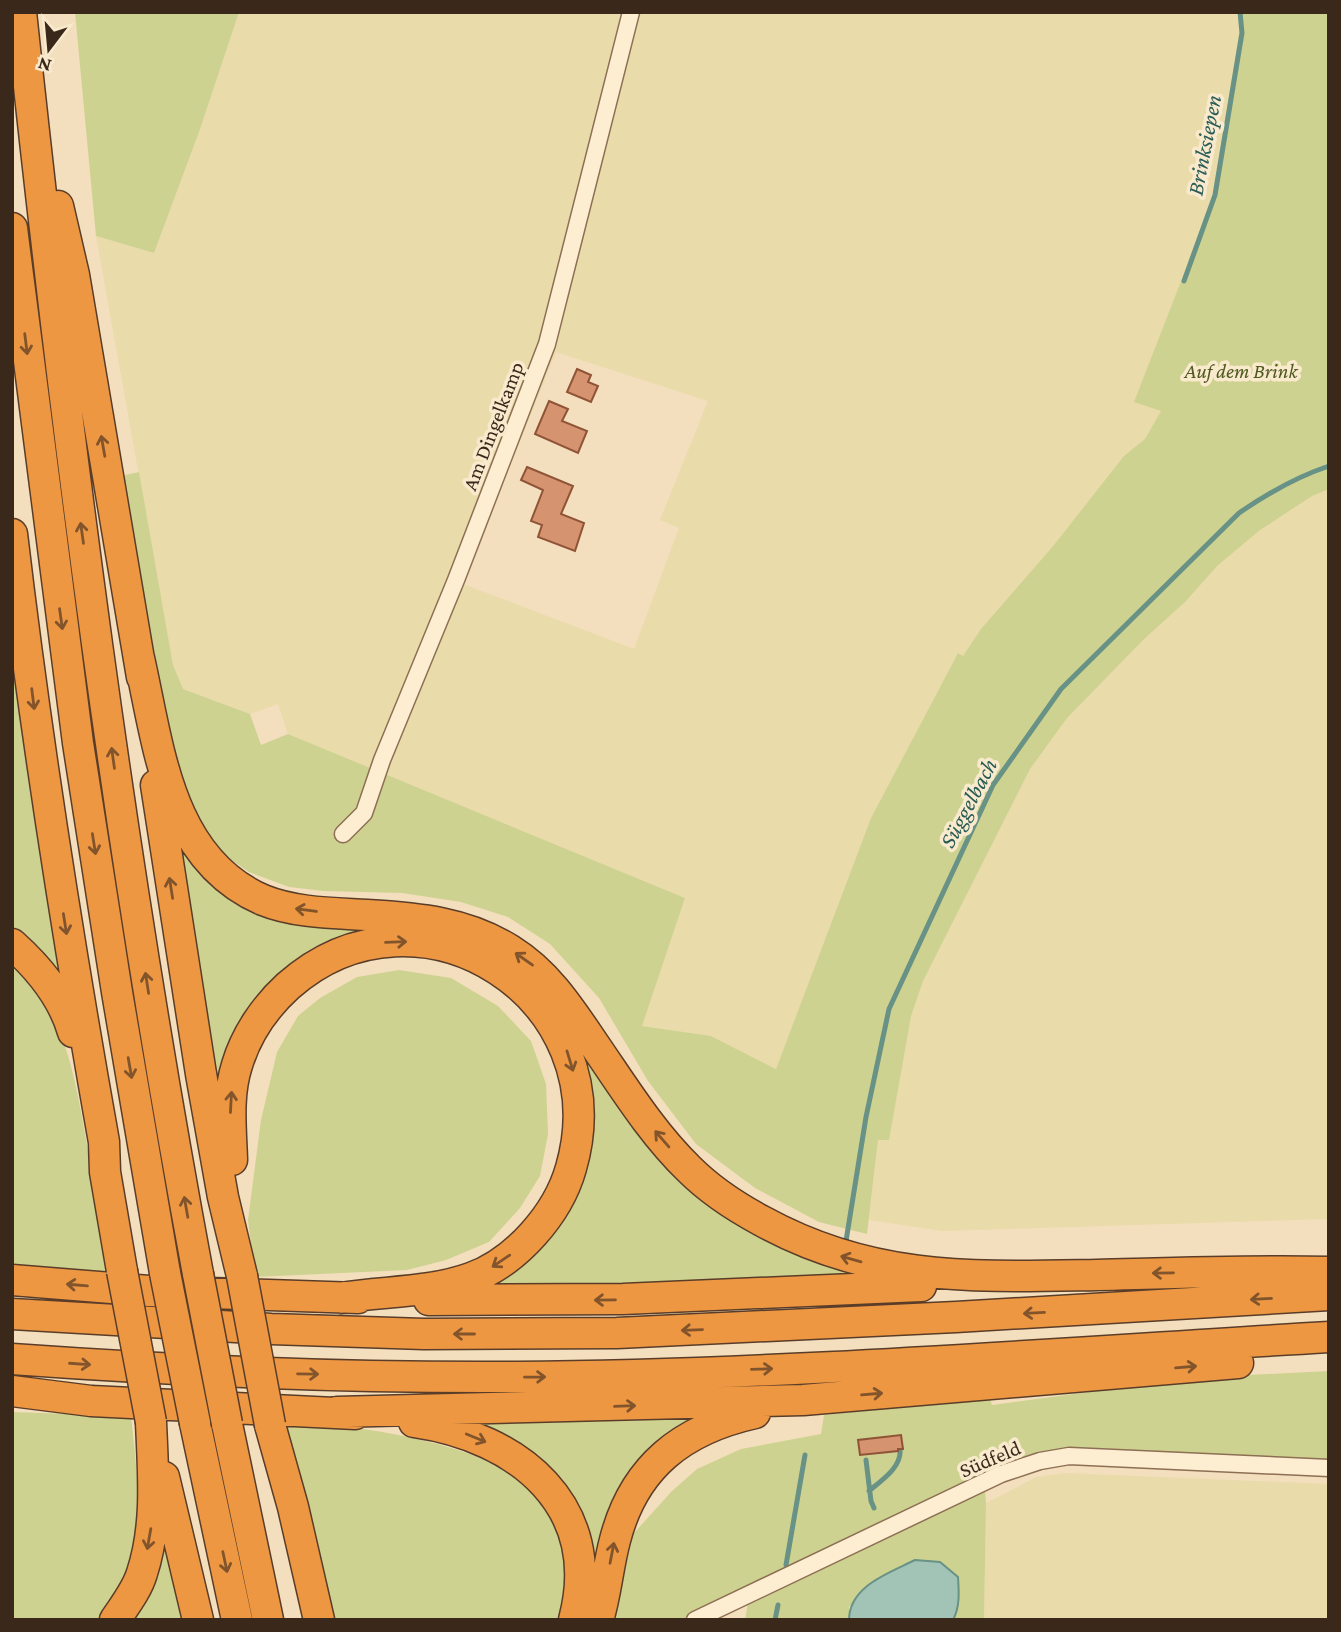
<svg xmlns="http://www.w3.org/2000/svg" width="1341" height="1632" font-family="'Crimson Pro',serif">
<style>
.farmland{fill:#e9dbaa;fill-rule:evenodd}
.green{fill:#ced290}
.water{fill:#a1c4b7;stroke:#689285;stroke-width:2}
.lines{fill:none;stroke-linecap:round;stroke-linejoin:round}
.stream{stroke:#689285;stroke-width:5}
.building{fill:#d5936f;stroke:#8f5437;stroke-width:2}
.street-casing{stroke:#8d6f54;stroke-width:19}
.highway-casing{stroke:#5a3d29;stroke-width:33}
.street{stroke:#fdedd1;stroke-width:16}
.highway{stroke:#ed9743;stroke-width:30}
.highway-bridge-casing{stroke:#5a3d29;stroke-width:33;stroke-linecap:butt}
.highway-bridge{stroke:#ed9743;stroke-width:30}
.oneway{stroke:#82542b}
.labels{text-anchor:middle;stroke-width:7;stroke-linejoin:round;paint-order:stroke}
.park-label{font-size:21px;font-style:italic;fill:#4e591f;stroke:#f9eace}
.street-label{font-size:21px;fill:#3a281b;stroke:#f9eace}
.water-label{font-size:23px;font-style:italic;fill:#285c55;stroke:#f9eace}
</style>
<rect width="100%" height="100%" fill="#f3dfbd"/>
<path class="farmland" d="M239,12H1329V446L1030,712L958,653L871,818L776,1069L711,1036L642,1026L685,898L288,734L278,704L250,714L183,689L173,665L96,236L154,253L199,132ZM556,352L708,401L660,520L679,528L634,649L463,584Z
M1329,489V1219L942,1231L869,1220L880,1120L898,1010L994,785L1199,564L1313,494Z
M1065,1473L1329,1484V1620H984L986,1503L1037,1477Z"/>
<path class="green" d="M75,12H239L199,132L154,253L96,236Z
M1238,12H1329V489L1312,496L1260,530L1217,566L1185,602L1143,640L1067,718L1030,769L923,981L911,1016L889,1140H878L867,1234L819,1222L755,1188L696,1144L648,1081L599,998L550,944L508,917L461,902L402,893L324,891L289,887L249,872L211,846L172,770L121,476L139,472L173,665L183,689L250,714L261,745L288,734L685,898L642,1026L711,1036L776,1069L871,818L958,653L963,656L981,629L1054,545L1124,456L1145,439L1161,411L1134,402L1201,230L1213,194L1240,28Z
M12,650L61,977L12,931Z
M177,843C191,860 206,880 224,893C313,951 425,900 514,962C569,1001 602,1077 640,1132C646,1142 656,1150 665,1159C723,1221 790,1250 870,1274L479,1288C537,1256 575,1214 585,1146C611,972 401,860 276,985C263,998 249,1014 241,1031C231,1049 226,1071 221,1091H218Z
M12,961C68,1019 74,1074 88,1150C95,1193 102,1235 110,1277L12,1268Z
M399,970L451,978L498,1006L531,1041L546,1084L548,1134L540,1176L520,1208L489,1242L446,1260L407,1270L255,1277L248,1220L261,1120L277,1052L298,1016L320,998L357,977Z
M1329,1371V1460L1066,1451L1019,1459L984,1477L986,1503L984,1620H953L956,1617L849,1606V1620H745L748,1603L792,1583L794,1572L687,1620H613L626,1554L634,1533L672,1491L697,1469L741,1449L821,1434L824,1415L990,1399L992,1405L1164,1382L1228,1376Z
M12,1412L131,1416C136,1463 145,1529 127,1573C120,1590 110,1605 99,1620H12Z
M702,1419L682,1430L596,1596L589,1543L464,1424Z
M283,1426C309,1427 337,1426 363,1429C405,1435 477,1450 512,1474C527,1484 538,1498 548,1513C572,1549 572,1580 557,1620H330Z
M164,1531L183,1620H129Z"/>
<path class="water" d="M915,1560L940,1562L958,1577C959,1592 960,1607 953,1620H849C849,1586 889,1573 915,1560Z"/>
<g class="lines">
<path class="stream" d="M1184,281L1215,195L1242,33L1240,12
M846,1241L866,1117L889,1009L993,785L1061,689L1239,513C1268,493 1296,477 1329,466
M866,1460L871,1501L874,1508
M869,1491C882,1480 902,1467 900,1449
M786,1565L805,1455
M775,1620L778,1605"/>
</g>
<path class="building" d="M577,369L591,375L588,382L598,386L591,402L567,392Z
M549,401L568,409L562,421L587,431L578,453L535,434Z
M527,467L573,486L561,514L584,523L575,551L538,537L542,525L531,521L543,490L521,480Z
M901,1435L903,1449H898V1451L860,1455L858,1440Z"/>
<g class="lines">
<defs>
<path id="street" d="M343,834L364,813L382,760L456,580L547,344L631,12
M695,1620L1001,1474L1040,1461L1069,1456L1329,1468"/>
<path id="highway" d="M21,12C66,435 120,856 198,1274
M58,206L74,275L142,677
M12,228L78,743L117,992L165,1273
M12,534C36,738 68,940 104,1142L105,1172L122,1271
M139,658C159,747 168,859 263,900C295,913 333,913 367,915C418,918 466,922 510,950C550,975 572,1012 598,1050C626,1091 653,1134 689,1169C710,1190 736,1207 762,1221C873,1282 974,1277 1097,1275C1174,1273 1251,1270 1329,1272
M156,785L201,1074L223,1197L242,1276
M12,944C39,968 63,997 73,1032
M232,1160C231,1128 227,1096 237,1065C246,1035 265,1007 288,986C420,869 620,998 571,1168C558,1214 516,1262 471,1278C429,1293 384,1291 341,1298
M12,1280L149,1291L358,1298
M429,1300L623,1299L921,1286
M12,1314L271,1329L424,1334L617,1333L956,1317L1329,1295
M12,1359C180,1371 347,1378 515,1377C786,1375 1058,1353 1329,1337
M12,1391L91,1401L355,1414
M337,1412L803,1400L1238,1363
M414,1422C519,1437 604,1506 574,1620
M195,1423L237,1620
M227,1424L268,1620
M270,1425L293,1507L319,1620
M164,1477L198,1620
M115,1620C125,1605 137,1590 142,1573C158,1524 153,1472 151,1422
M598,1620C606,1594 608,1566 615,1540C634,1466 683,1429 755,1413"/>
</defs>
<use href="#street" class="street-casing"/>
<use href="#highway" class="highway-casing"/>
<use href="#street" class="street"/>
<use href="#highway" class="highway"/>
<defs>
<path id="highway-bridge" d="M122,1271L151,1422
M165,1273L195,1423
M198,1274L227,1424
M242,1276L270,1425"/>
</defs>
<use href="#highway-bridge" class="highway-bridge-casing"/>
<use href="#highway-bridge" class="highway-bridge"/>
</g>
<defs><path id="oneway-shaft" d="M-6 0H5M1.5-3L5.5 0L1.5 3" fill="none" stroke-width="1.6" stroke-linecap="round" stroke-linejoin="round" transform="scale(1.75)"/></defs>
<g class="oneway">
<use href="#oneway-shaft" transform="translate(26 344) rotate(83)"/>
<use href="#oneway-shaft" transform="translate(103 446) rotate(-100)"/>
<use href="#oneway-shaft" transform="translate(82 533) rotate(-98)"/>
<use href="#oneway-shaft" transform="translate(61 619) rotate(82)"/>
<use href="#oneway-shaft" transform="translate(33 699) rotate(83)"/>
<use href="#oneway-shaft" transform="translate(113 758) rotate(-98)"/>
<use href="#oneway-shaft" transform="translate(94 844) rotate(81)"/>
<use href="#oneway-shaft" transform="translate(171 888) rotate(-99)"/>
<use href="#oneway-shaft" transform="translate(306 910) rotate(-172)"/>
<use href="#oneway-shaft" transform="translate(65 924) rotate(81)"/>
<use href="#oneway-shaft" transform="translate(396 942) rotate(-2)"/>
<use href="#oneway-shaft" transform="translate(524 959) rotate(-145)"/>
<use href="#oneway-shaft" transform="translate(147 983) rotate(-99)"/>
<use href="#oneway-shaft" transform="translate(570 1061) rotate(73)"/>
<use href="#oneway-shaft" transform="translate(130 1068) rotate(80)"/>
<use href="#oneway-shaft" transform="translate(231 1102) rotate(-87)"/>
<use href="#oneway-shaft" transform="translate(662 1139) rotate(-131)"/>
<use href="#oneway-shaft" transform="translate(186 1207) rotate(-100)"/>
<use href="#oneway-shaft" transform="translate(851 1259) rotate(-164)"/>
<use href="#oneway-shaft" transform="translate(501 1261) rotate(146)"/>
<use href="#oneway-shaft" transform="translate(1163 1273) rotate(179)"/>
<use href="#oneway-shaft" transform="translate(77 1285) rotate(-175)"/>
<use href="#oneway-shaft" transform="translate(1261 1299) rotate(177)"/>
<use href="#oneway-shaft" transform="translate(605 1300) rotate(179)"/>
<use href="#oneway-shaft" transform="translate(1034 1313) rotate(177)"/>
<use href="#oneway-shaft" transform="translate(692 1330) rotate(178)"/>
<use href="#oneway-shaft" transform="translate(464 1334) rotate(180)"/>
<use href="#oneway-shaft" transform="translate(80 1364) rotate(4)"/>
<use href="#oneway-shaft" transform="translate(1186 1367) rotate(-5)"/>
<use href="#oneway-shaft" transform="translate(762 1369) rotate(-2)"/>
<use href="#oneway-shaft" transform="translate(308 1374) rotate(1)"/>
<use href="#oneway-shaft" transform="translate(535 1377) rotate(-1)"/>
<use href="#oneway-shaft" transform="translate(872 1394) rotate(-5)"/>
<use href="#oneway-shaft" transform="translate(625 1406) rotate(-2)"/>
<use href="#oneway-shaft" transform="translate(476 1438) rotate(22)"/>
<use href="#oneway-shaft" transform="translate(149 1539) rotate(100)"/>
<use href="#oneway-shaft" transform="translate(612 1553) rotate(-79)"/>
<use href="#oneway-shaft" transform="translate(225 1562) rotate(78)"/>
</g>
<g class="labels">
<g class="park-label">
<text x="1241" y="378">Auf dem Brink</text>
</g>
<g class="street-label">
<text transform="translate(493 426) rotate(-69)" y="7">Am Dingelkamp</text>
<text transform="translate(990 1459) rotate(-23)" y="7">Südfeld</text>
</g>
<g class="water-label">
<text transform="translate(1204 145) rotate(-79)" y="8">Brinksiepen</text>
<text transform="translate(968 803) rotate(-62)" y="8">Süggelbach</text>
</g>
</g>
<rect width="1341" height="1632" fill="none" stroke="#3a281b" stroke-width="28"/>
<g transform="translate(49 49) rotate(196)" stroke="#f9eace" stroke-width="5" paint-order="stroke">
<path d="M0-5L12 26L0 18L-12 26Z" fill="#3a281b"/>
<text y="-10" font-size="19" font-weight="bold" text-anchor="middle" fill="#3a281b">N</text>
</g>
</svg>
